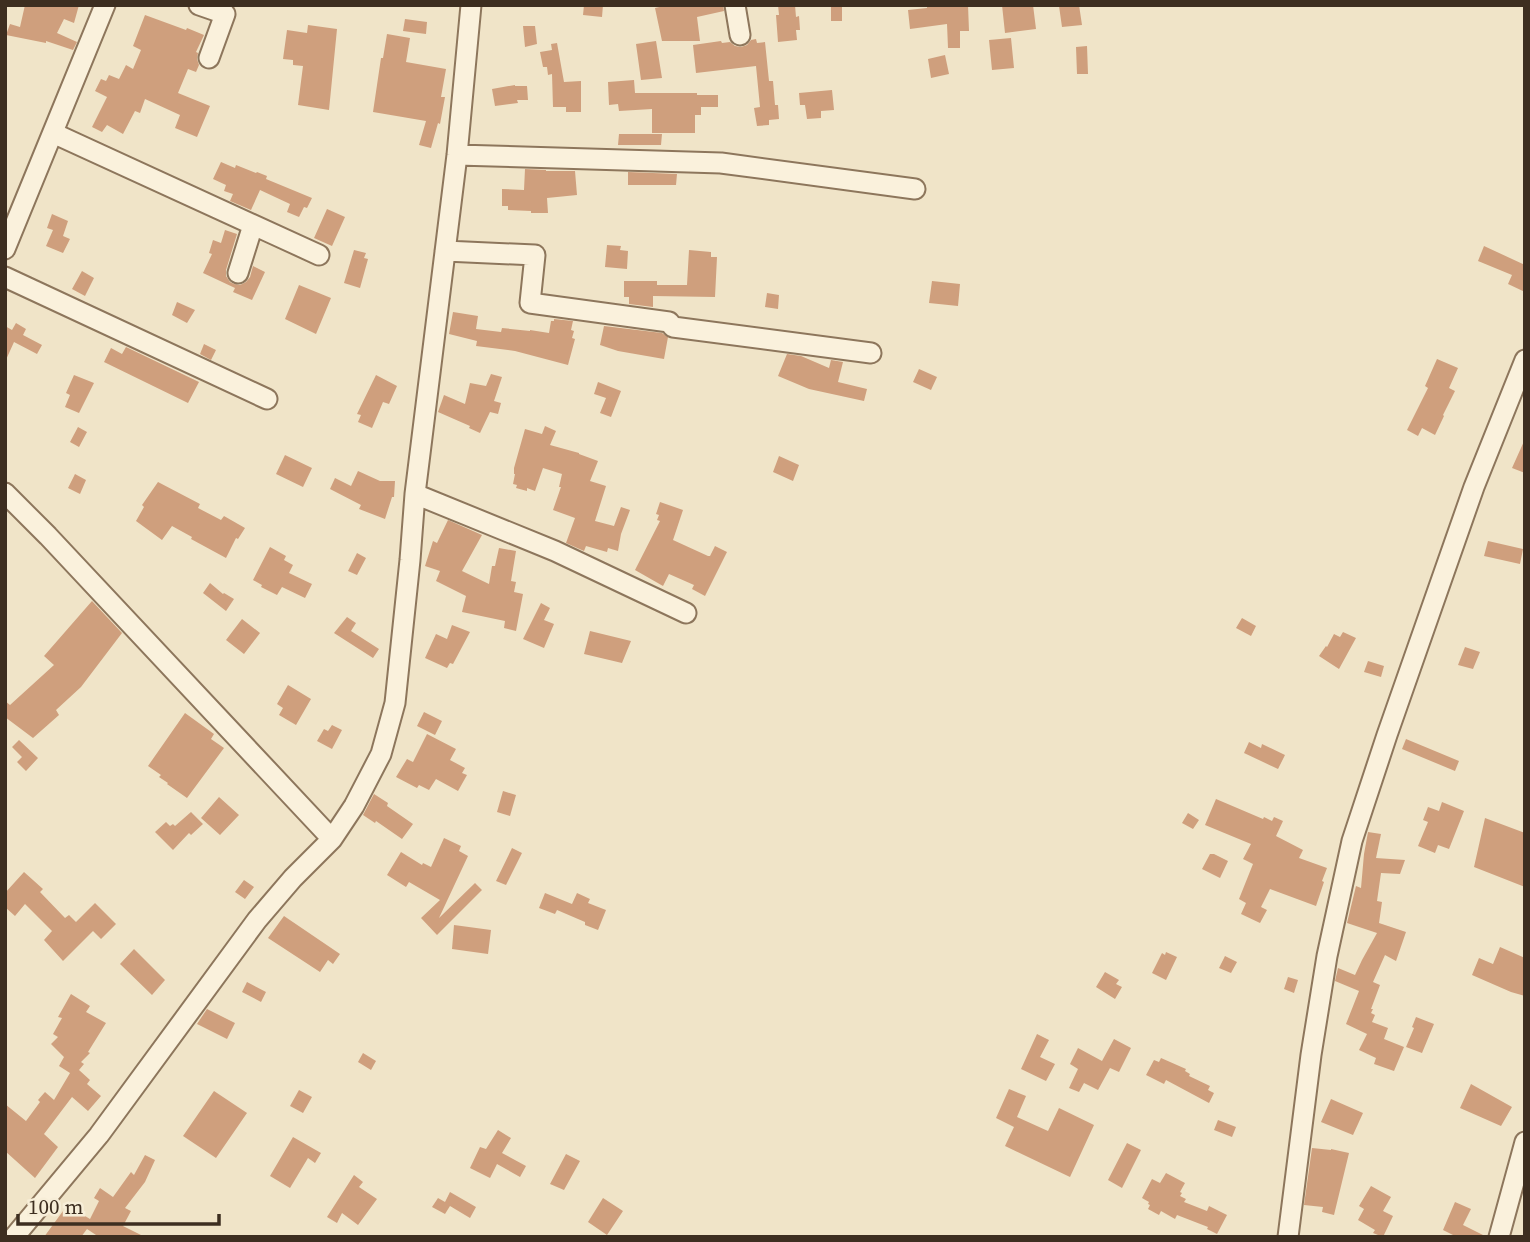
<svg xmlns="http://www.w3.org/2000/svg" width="1530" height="1242" font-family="'Source Serif 4',serif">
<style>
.building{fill:#cf9f7d}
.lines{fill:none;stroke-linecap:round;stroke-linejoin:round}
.minor-casing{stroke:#8d765c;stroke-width:23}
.minor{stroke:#faf1dc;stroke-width:19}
</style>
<rect width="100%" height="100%" fill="#f0e4c8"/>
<path class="building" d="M25,5H79L74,23L64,19L57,33L77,42L73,50L46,41V43L6,35L10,24L20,27Z
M584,5H603L602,17L583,15Z
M668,5H723L724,11L697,17L700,41H662L655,8Z
M778,5H795L796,17L799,16L800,30H796L797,40L778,42L776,15H779Z
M831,5H842V21H831Z
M927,5H968L969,31H960V48H948L947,24L910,29L908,10L927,8Z
M1002,5H1033L1036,29L1005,33Z
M1068,5H1079L1082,25L1062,27L1059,6Z
M145,15L186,30L187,28L204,35L196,52L198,53L197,59L199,65L196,72L188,69L178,93L210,106L197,137L175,128L180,115L145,99L140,113L135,111L123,134L107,125L102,132L92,127L107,97L95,91L101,79L106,81L109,75L119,79L126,65L133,69L141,50L133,46Z
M405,19L427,22L426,34L403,31Z
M308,25L337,29L329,110L298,105L303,66L293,65V60L283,59L287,30L307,33Z
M523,26H535L537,44L525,47Z
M387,34L410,38L406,62L446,69L441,97H445L440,124L438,123L431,148L419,145L426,121L373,112L381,58H383Z
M1011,38L1014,68L992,70L989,40Z
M756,39L757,43L765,42L769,81H773L775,105H778L779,119L769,120V125L757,126L754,108L760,107L756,66L696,73L693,45L721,41L722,43L730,42L735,46L741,47L747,45L751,40Z
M656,41L662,78L641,80L636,44Z
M557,43L564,82L581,81V112H566V107H553L552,74L548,75L547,67H543L540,52L552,50L551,44Z
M1087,46L1088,74H1077L1076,47Z
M945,55L949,74L931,78L928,59Z
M634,80L635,93H697V95H718V107H701V115H695V133H652V109L619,111L618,104L609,105L608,82Z
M515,85V86H527L528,100H517L518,103L495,106L492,89Z
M832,90L834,110L821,111V118L807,119L805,105H800L799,93Z
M619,134H662L661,145H618Z
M221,162L235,168L236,165L256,173L257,172L267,176L266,179L312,198L307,208L304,207L299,217L287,212L290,204L260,190L251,210L230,201L233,194L224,191L226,185L213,179Z
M525,169L546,170V171H575L577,195L547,198L548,213H531V211L508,210V206H502V189L524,190Z
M628,172L677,174L676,185H628Z
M327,209L345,217L332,246L314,238Z
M52,214L68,221L63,236L70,239L63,253L46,246L53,230L47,228Z
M225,230L237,234L226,270V276L230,282L234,284L240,285L246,282L250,277L253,266L265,272L252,300L233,292L235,288L203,273L212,254L209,253L213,240L221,243Z
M607,245L621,246L620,250L628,251L627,269L605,267Z
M1484,246L1525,265V292L1508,284L1512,275L1478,261Z
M354,250L366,253L364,258L368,259L360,288L344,283Z
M689,250L711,252V257H717L715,297L653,296V307L629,304V297H624V281H657V285H687Z
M82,271L94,278L85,296L72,289Z
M932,281L960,284L958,306L929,303Z
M299,285L331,298L316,334L285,319Z
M767,293L779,295L778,309L765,307Z
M177,302L195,310L187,323L172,315Z
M453,312L478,316L476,329L501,332L502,328L530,331V330L549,333L551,321H554V319L573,321L571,330L574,331L572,338L575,339L568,365L515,351L476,346L477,341L449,334Z
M16,323L26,329L23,335L42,345L37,354L14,342L5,362V326L12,330Z
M604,326L662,333L668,337L664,359L618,351L600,345Z
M204,344L216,350L211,360L200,354Z
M126,347L199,382L188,403L104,362L111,348L122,354Z
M787,354L801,356L829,368L831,360L843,362L838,382L867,389L864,401L809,389L778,376Z
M1437,359L1458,368L1449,388L1455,391L1443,415L1444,416L1435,435L1422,428L1418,436L1407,430L1428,388L1425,386Z
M919,369L937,377L931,390L913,382Z
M491,374L502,377L494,401L501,403L498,414L490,412L480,433L469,428L470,426L438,412L444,395L465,404L470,383L486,386Z
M74,375L94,383L79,413L65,407L70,395L66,393Z
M376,375L397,386L389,404L383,402L372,428L358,422L361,415L357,414Z
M598,382L621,391L611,417L600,413L606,398L594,394Z
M545,426L556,431L550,445L579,453V454L598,461L590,481L606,486L595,521L614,526L621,507L630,510L621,534L618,551L608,548L607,552L586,546L584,551L566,543L575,518L553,510L561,487H559L562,474L543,468L535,491L527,488V491L516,488L517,485L513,484L515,474H514V468L525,429L542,434Z
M78,427L87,432L79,447L70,442Z
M1525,439V473L1512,468Z
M285,455L312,468L303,487L276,474Z
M779,456L799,465L793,481L773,472Z
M358,471L380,481H395L394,497H392L385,519L359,509L361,505L330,489L335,478L351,486Z
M75,474L86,480L80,494L68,488Z
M158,482L200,504L198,508L221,520L224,516L245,528L238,539L236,538L226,558L191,539L192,537L172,526L162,540L136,521L144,507L142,505Z
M660,502L683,510L673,540L708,556H710L715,546L727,552L705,596L692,589L694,585L669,574L663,586L635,570L660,521L657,520L659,515L656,514Z
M448,520L482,535L462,571L489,584L492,566H495L499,548L516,551L511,581L516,582L514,592L523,594L516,631L504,628L505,621L462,612L466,596L436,581L440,571L425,566L433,541L437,543Z
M1488,541L1523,549L1520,564L1484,556Z
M270,547L286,556L284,560L293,565L289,573L312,584L305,598L282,587L277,595L261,587L262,585L253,580Z
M357,553L366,558L357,575L348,571Z
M210,583L223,594L224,593L234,599L226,611L203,593Z
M92,601L122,633L81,687L56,710L59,715L33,738L5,717V701L10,705L54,665L44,656Z
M541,603L550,608L544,620L554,624L544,648L523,639Z
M347,617L356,623L351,631L379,649L373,658L334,633Z
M1242,618L1256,626L1251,636L1236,628Z
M242,619L260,633L244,654L226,640Z
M452,625L470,632L453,664L450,663L447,668L425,658L436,634L447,639Z
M590,631L631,641L622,663L584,654Z
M1343,632L1356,638L1339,669L1319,656L1326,646L1327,647L1334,634L1340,637Z
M1465,647L1480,652L1473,669L1458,665Z
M1368,661L1384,666L1381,677L1364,672Z
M288,685L311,699L296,725L279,715L283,708L277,704Z
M424,712L442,721L435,735L417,726Z
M185,713L214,734L211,739L224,748L187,798L167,784L168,783L159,777L161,775L148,766Z
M332,725L342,730L332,749L317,741L324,729L328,731Z
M427,734L456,749L450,760L465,768L462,773L467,775L458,791L436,779L429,790L419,785L417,788L396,777L407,759L413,762Z
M1406,739L1459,761L1455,771L1402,749Z
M19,740L38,758L26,771L17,762L22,757L12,747Z
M1249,742L1261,748L1262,744L1285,755L1278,769L1244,753Z
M503,791L516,795L510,816L497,812Z
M374,794L388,803L387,806L413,824L402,839L376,821L375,823L363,815Z
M219,797L239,815L220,835L201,818Z
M1216,799L1263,819L1264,817L1272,821L1274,817L1283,821L1276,836L1303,850L1299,858L1327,868L1322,881L1324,882L1316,906L1270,889L1261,907L1267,910L1260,923L1241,914L1246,903L1239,899L1253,864L1243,859L1251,844L1205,825Z
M1442,802L1464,811L1449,849L1438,845L1435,853L1418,846L1428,822L1423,820L1428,807L1439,811Z
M191,812L203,824L191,835L189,833L173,850L155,832L166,822L170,826L173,824L175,826Z
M1188,813L1199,820L1193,829L1182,823Z
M1485,818L1525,833V887L1474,867Z
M1368,832L1381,834L1376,858L1405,860L1400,874L1381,873L1377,901L1382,902L1379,923L1406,932L1396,961L1385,955L1373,982L1380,985L1371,1009H1373L1371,1013L1375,1015L1372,1022L1388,1028L1384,1039L1404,1047L1394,1071L1374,1064L1376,1058L1359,1050L1367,1034L1346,1024L1359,991L1335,981L1338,968L1355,975L1362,960L1377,933L1347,923L1356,886L1361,888L1364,854Z
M444,838L461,846L459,851L468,856L439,918L475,883L482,890L437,935L421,918L440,900L409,882L406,887L387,875L401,852L422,865L423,863L431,867Z
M512,848L522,853L506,885L496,881Z
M1210,854H1214L1228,861L1220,878L1202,869Z
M24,872L43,889L40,892L65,918L69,915L76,922L95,903L116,924L101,939L93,931L63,961L44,940L52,931L25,904L15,916L5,907V893Z
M244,880L254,887L245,899L235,892Z
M545,893L572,904L577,893L590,899L588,903L606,910L598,930L585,925V922L557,910L555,914L539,908Z
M284,916L340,954L333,964L328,960L320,972L268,938Z
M454,925L491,930L488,954L452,949Z
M1500,947L1525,958V996L1511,992L1472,975L1479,958L1493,964Z
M134,949L165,980L152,995L120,964Z
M1166,952L1177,957L1166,980L1152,973L1162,953L1165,955Z
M1225,956L1237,962L1231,973L1219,968Z
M1105,972L1119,980L1116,984L1122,987L1115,999L1096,987Z
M1288,977L1298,980L1294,993L1284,989Z
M247,982L266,992L261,1002L242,992Z
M71,994L90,1006L86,1012L106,1023L88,1052L90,1053L81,1062L84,1064L79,1070L90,1080L87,1084L101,1096L88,1111L72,1097L44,1134L58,1147L35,1178L5,1151V1104L26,1121L40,1102L38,1100L45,1092L54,1100L70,1073L59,1066L64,1057L51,1044L58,1037L53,1034L62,1018L58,1017Z
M207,1009L235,1023L227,1039L197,1024Z
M1416,1017L1434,1024L1422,1053L1406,1047L1414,1028L1412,1027Z
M1037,1034L1049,1040L1040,1057L1055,1064L1046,1081L1021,1069Z
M1114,1039L1131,1048L1119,1072L1110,1068L1098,1090L1084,1083L1079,1092L1069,1088L1078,1069L1070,1064L1078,1048L1102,1061Z
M363,1053L376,1061L371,1070L358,1062Z
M1161,1058L1186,1069L1185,1071L1190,1074L1189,1076L1210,1086L1208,1090L1214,1093L1209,1103L1166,1080L1164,1084L1146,1075L1154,1060L1159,1062Z
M1471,1084L1512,1107L1501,1126L1460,1108Z
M1009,1089L1026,1096L1017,1117L1048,1131L1059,1108L1094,1125L1070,1177L1005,1146L1014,1127L996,1118Z
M299,1090L312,1097L303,1113L290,1106Z
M214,1091L247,1113L216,1158L183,1136Z
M1331,1099L1363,1113L1353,1135L1321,1122Z
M1218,1120L1236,1127L1232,1137L1214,1130Z
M498,1130L511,1138L502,1153L526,1166L520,1177L497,1164L490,1178L470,1168L480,1147L486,1149Z
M293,1137L321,1153L315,1163L308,1158L290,1188L270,1176Z
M1127,1143L1141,1150L1122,1188L1108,1180Z
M1312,1148L1331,1150V1149L1349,1153L1334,1215L1322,1212L1323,1207L1304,1205Z
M566,1154L580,1161L564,1190L550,1184Z
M145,1155L155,1160L145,1182L125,1208L131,1211L123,1226L145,1237H99L87,1229L81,1237H44L63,1211L71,1215L75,1210L90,1219L99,1201L94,1198L100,1188L113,1197L131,1172L134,1175Z
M1166,1173L1185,1183L1180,1192L1182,1193L1180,1196L1186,1199L1184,1202L1207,1211L1209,1206L1227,1215L1217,1234L1207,1229L1208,1227L1177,1215L1175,1219L1161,1211L1159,1215L1148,1209L1150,1205L1148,1204L1149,1202L1142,1198L1152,1179L1160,1183Z
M354,1175L363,1182L359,1187L377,1199L358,1225L342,1213L337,1223L327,1217Z
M1371,1186L1391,1197L1383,1211L1393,1216L1383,1237L1373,1233L1375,1230L1358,1220L1364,1209L1359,1206Z
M450,1192L476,1207L470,1218L450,1206L445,1214L432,1207L438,1198L445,1202Z
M603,1198L623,1211L607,1235L588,1222Z
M1455,1202L1471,1209L1463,1225L1487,1237H1457L1443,1230Z"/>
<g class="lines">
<defs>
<path id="minor" d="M199,5L225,14L209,58
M735,5L740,35
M53,133L319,255
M457,155L721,163L915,189
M5,249L105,5
M445,251L535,255L530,303L669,322L673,327L871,353
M238,273L253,225
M5,277L267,399
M5,493L48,536L332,839
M415,494L555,551L686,613
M14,1237L99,1135L257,920L293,878L332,839L354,806L381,754L395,703L410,560L415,494L457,155L471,5
M1288,1237L1311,1055L1327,956L1352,841L1387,735L1474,487L1525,360
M1499,1237L1525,1142"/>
</defs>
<use href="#minor" class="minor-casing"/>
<use href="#minor" class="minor"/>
</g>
<rect width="1530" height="1242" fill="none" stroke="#3d2e20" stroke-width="14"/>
<path d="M18 1214v10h201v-10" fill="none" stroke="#3d2e20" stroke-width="3.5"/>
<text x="28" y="1214" font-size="21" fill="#3d2e20" stroke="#f7eed8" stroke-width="5" paint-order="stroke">100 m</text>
</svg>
